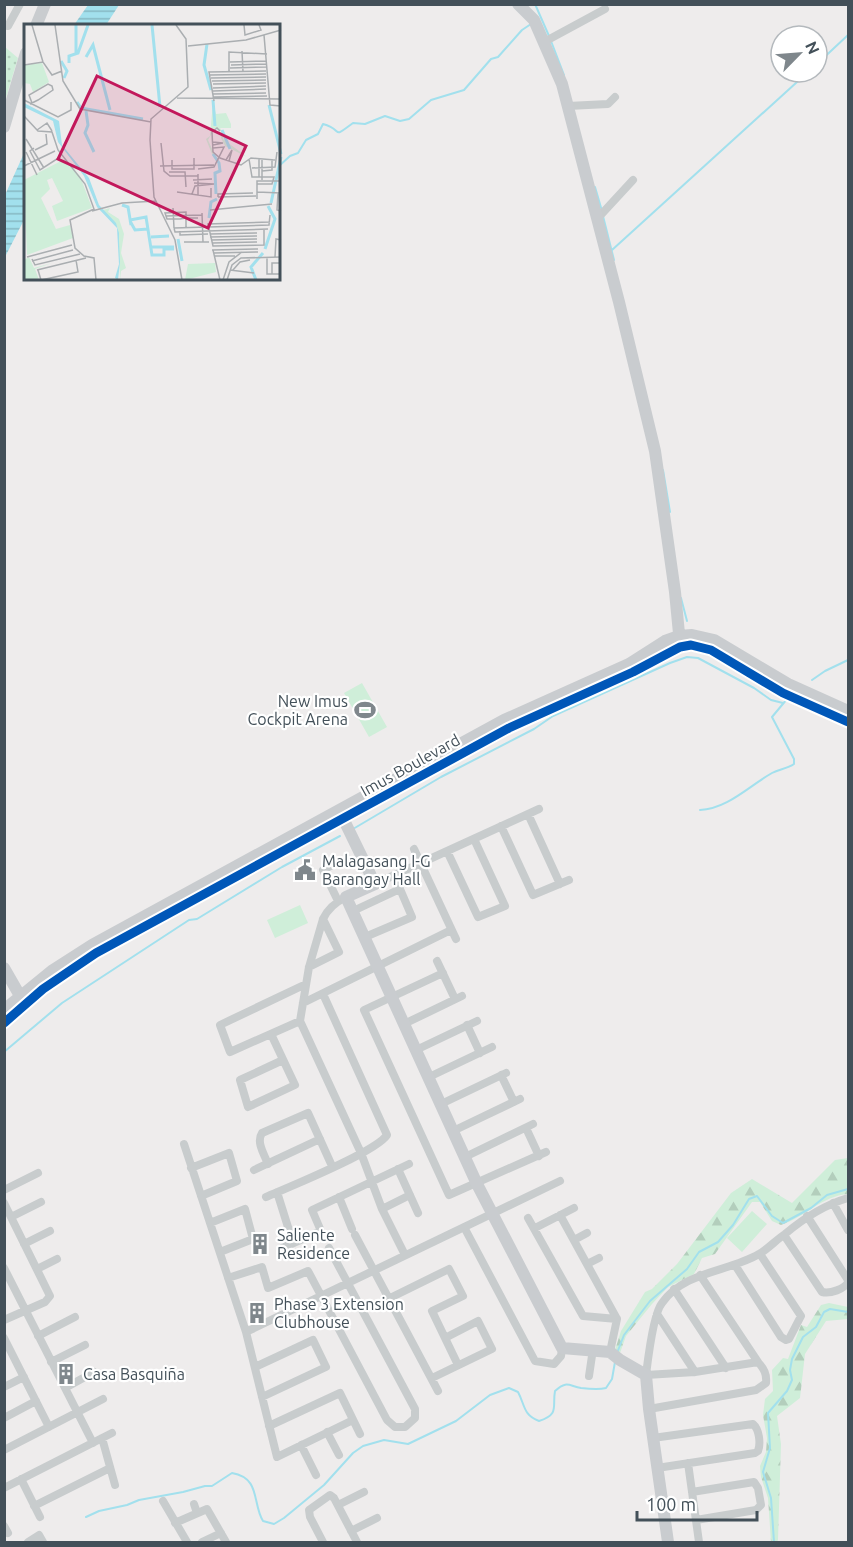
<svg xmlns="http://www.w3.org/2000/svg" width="853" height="1547" font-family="Ubuntu,sans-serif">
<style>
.grass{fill:url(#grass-dots)}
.forest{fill:url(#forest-firs)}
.garden{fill:#cfeed9}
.water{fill:url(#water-rules)}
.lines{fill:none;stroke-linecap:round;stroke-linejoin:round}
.stream{stroke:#a2e0ed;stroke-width:2}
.street{stroke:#c8cccd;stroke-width:8}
.secondary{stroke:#c9cccf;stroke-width:12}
.cycleway-casing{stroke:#fff;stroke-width:13}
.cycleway{stroke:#0057b8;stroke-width:9}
.labels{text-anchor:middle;stroke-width:4.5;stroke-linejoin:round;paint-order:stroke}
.poi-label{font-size:16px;fill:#435059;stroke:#fff;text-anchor:start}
.street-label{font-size:16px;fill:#435059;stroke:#fff}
.inset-river{fill:none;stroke:#a2e0ed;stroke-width:3}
.inset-road{fill:none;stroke:#aaaeb1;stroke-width:1.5}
.view{fill:#c2185b;fill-opacity:0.15;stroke:#c2185b;stroke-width:3}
.inset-edge{fill:none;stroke:#435059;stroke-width:3}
</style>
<defs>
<pattern id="grass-dots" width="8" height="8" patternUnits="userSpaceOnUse" patternTransform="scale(1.5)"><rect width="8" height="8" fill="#cfeed9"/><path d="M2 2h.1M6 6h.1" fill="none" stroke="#b3cebc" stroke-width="1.8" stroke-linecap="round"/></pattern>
<pattern id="forest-firs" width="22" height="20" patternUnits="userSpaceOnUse" patternTransform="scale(1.5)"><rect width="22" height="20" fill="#cfeed9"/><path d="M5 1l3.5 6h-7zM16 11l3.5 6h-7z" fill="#b3cebc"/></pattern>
<pattern id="water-rules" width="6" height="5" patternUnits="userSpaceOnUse" patternTransform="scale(1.5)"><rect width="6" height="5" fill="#a2e0ed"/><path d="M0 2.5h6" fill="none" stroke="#86b8c3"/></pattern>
</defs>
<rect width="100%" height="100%" fill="#eeecec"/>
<path class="grass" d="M5,47L18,58L5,101Z"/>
<path class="forest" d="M848,1158V1194C822,1196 805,1217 781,1225L772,1221L760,1202H752L715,1254L702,1258L694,1274L668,1287L652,1304L626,1336L620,1353L615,1350L621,1331L645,1292L652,1289L677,1264L731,1193L752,1179L792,1203L835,1160Z
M829,1303L848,1307V1319L826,1321L805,1354L800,1398L777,1416L781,1444L778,1540L777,1542H771L768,1498L761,1477L760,1466L766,1452L767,1438L763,1415L765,1399L773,1391L772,1370L783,1358L788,1359L801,1325L807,1327L821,1305Z"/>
<path class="garden" d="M362,683L387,727L369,737L344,693Z
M300,905L308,923L275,938L267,920Z
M752,1211L767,1224L742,1252L727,1238Z"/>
<path class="water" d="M88,5V4L119,5L106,25H74Z
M25,151V218L5,257V195Z"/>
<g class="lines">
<path class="stream" d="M535,4L549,36
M551,41L564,75
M817,64L848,35
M279,166L290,156L298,153L306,140L318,134L323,124C345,130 330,140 353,123L365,124L385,116L400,121L409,119L431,100L464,90L491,59L498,57L522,30L531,24
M595,187L602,211
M603,216L614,260
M612,250L808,72
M663,470L670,512
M681,598L687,621
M812,680L825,671L848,660
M700,810C727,809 749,786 772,773C779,769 787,769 794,764V759L772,717L787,699
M353,829L441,777L534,729L553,716L670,663L687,657L698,658L754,688L771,700L783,703
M4,1052L62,1003L189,920L197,919L282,867L340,836
M617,1353L624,1335L650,1301L687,1269L699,1252L718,1242L733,1225L749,1199L757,1196L772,1216L783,1223L811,1208L827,1195L848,1189
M86,1517L99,1511L127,1505L139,1500L183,1492L205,1486H212L232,1473C261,1478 252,1503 263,1521L274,1524L284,1518L324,1485L353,1453L363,1446L384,1440L408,1444L456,1421L490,1395L509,1388L518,1392C525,1405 523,1415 539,1421C560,1414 552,1407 555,1391C567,1380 569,1386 581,1388C589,1389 599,1390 606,1388L612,1379L615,1362
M774,1542L771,1498L763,1472L770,1448L768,1413L787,1391L792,1380L790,1370L792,1359L803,1337L816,1327L824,1312L830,1309L848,1312"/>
<path class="street" d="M4,25L8,26L20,4
M544,42L605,9
M568,106L608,104L615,97
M597,219L633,180
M528,814L560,884
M501,826L533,895L569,880
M414,849L456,939
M447,851L478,917L505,906L474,839
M336,863L323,870L338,901
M375,884L539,809
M346,897C336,902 328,908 323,919L309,967L300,1021L361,1153L382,1209L405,1255
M353,911L400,889
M365,937L412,917L394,875
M437,961L455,999
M309,967L339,952L323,919
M443,973L364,1010L449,1195L546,1152
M303,1003L451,930
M300,1021L230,1052L220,1025L306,984
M404,1024L462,996
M467,1025L480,1053
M271,1034L295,1085L248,1107L240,1080L283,1060
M416,1050L477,1021
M501,1075L514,1102
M429,1077L492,1047
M441,1104L506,1073
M526,1128L539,1156
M453,1131L520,1099
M184,1144L246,1332L277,1457L353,1420
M465,1157L533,1124
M268,1164C264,1154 256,1142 262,1133L308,1113L332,1166
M191,1168L229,1153L237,1181L201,1196
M398,1169L418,1213
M254,1170L320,1139
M4,1190L38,1173
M277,1192L293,1243
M266,1197C289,1187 376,1152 387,1135L323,994
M339,1197L352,1229
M4,1203L50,1296L45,1302L4,1320
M833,1203L848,1230
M382,1209L410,1195
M560,1215L617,1319L610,1352
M807,1216L848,1280
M11,1217L41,1202
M528,1218L583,1316L617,1319
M210,1223L245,1209L253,1239L220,1252
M464,1227L535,1361L554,1364L561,1356L562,1348
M535,1228L574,1208
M355,1235L438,1391
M784,1235L822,1292C830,1294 845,1289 848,1282
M574,1240L587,1233
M24,1244L50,1231
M282,1248L321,1231L312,1210L409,1164
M587,1264L599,1258
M735,1265L781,1337L786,1340L789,1339L801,1316L760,1254
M4,1268L93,1443
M37,1269L57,1259
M700,1275L758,1362L695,1372L646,1375C648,1359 653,1314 662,1303C684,1271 729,1272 759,1254C768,1249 776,1240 785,1234C804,1218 824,1205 848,1198
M228,1278L262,1267L268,1288L308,1271L387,1420L395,1427H405L415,1418V1409L329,1248
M674,1289L726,1368
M390,1298L449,1269L463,1296L432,1311L458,1365
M657,1314L695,1372
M246,1332L560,1181
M38,1336L75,1317
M4,1338L49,1427
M51,1362L85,1345
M255,1367L313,1340L326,1367L262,1397
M589,1376L593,1349
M432,1378L492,1349L478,1321L445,1338
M4,1387L24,1377
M65,1388L94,1372
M649,1409L756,1390L766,1383C767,1374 764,1369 758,1362
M4,1418L36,1401
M269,1426L340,1393L360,1434
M327,1432L339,1455
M102,1438L115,1485
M653,1438L753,1424C759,1429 761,1443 758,1451L755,1453L657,1468
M301,1445L316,1475
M4,1450L103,1399
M688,1463L699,1542
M21,1479L40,1517
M4,1488L112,1433
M692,1492L754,1482L758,1488L761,1505L756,1510L696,1520
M163,1501L187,1542
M194,1504L197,1513
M338,1505L364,1492
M34,1506L110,1468
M175,1523L207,1509L226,1542
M4,1526L8,1533
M351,1531L377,1518
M28,1542L39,1535L43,1542
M202,1542L221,1533
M323,1542L310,1517L309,1510L330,1495L334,1498L357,1542"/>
<path class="secondary" d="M518,4L534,20L562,84L619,302L655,451L675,592L680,644
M36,26L45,4
M4,127L26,53
M340,812L375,884L346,897L477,1184L562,1348L610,1352L620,1360L646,1375L649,1409L668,1542
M4,968L23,1001
M4,1010L53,970L92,945L504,720L629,664L665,641L679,636L692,635L714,640L788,684L848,711
M4,1023L43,989L96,953L509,728L633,672L680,647L691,645L711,650L783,693L848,722"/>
<defs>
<path id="cycleway" d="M4,1023L43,989L96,953L509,728L633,672L680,647L691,645L711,650L783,693L848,722"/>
</defs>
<use href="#cycleway" class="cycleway-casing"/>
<use href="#cycleway" class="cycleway"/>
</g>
<defs>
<symbol id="stadium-bare" viewBox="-9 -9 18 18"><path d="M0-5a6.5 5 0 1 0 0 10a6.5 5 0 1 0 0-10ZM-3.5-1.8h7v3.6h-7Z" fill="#7f878c" stroke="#fff" stroke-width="2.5" paint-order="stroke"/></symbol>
<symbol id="civic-bare" viewBox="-9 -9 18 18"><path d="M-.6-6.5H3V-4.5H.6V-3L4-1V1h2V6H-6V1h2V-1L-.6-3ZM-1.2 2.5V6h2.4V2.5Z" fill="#7f878c" stroke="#fff" stroke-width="2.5" paint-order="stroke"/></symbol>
<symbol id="building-bare" viewBox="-9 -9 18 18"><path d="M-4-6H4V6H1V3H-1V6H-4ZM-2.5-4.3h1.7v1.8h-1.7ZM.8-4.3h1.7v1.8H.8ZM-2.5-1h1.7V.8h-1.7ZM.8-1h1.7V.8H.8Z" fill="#7f878c" stroke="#fff" stroke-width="2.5" paint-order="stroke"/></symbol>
</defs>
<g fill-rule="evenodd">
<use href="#stadium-bare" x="350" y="695" width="30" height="30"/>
<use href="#civic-bare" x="290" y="855" width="30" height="30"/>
<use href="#building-bare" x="245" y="1229" width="30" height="30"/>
<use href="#building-bare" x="242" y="1298" width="30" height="30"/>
<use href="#building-bare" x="51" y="1359" width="30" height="30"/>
</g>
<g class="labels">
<g class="poi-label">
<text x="348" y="707" text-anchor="end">New Imus<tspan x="348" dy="18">Cockpit Arena</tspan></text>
<text x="322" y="867">Malagasang I-G<tspan x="322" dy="18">Barangay Hall</tspan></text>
<text x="277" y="1241">Saliente<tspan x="277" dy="18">Residence</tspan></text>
<text x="274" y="1310">Phase 3 Extension<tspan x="274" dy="18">Clubhouse</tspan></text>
<text x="83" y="1380">Casa Basquiña</text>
</g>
<g class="street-label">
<text transform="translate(410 765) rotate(-29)" y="6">Imus Boulevard</text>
</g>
</g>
<g transform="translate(24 24)">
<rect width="256" height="256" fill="#eeecec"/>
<path d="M41,135L56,152L68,184L33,197L28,182L39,177L28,154L23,156L26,165L17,174L32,205L46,201L49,214L3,231L0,156ZM191,239L192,248L161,256L164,240Z" fill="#cfeed9"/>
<path d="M189,78L192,90L202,89L207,100V104H196L200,110L199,115L223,133L201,122L197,114V107L191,104L184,116L193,136L188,130L182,115L186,112ZM86,184L84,188L95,195L100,210L97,229L102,244L97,247L96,256L94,204L79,186Z" fill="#cfeed9"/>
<path d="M18,39L25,58L9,68L6,60L0,59V41ZM5,233L10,244L28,239L11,245L15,256H0V236Z" fill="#cfeed9"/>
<path d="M0,79L35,97L38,121L65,154L75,181L92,199L95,209V217L96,238L94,256L91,254L95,240L93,204L73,183L60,152L34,118L29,97L0,83Z" fill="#a2e0ed"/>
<path class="inset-river" d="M52,1V30M128,1L136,83M183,20L180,41L187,66M62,33L69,21L86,86M37,37L43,47L40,54M45,39V32L54,29L64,1M189,76L191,102M53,78L57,84L119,95M245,81L257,130M62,87L64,101L61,109L70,128M198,106L206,125M189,130L195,139L196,147L191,149L192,170M247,179L257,133M98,181L104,183L107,201M185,194L187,178L193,175M106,196L122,193L128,231H140V225H150M106,197L111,206L124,205M127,213L145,212M154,215L158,237M128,223H150M241,225L251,195L244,182M232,256L227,243L239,229"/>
<path class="inset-road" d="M8,1L19,38M31,1L39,57L56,85L127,98M152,1L162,15L164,63L127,95L126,116L130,173L151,216L158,256M220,1L221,11L237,6L235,1M240,11L246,81L257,82M164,22L222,16L257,6M218,27L219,48M206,38L242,37M0,41L19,38L28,51L38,47M207,41L242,40M206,44L242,43M205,47V28L243,30M186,51L242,50M187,54L242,53M188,57L242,56M189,60L242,59M189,64L242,62M189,67L242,65M189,70L242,69M190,73L243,72M153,74L257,75M0,76L34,93L47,86V78M190,77L185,48L242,47M6,80L14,76L29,66L28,62L24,60L5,71L8,79M0,92L14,107L28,108L34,126L61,160L70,185L46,196L51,224L60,232L70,234L72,256M13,106L23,99L28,107M196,107L193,104L188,108L189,128L196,134L217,141L227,134L251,136M2,115L20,144M137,119L140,147L146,152H174M189,121L199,119L189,118M10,124L6,127L16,146L36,133M11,126L23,120L22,110M2,128L13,151M225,135L228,153H250L248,160H233M238,135V156M148,136V145H170V134M202,136L208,126L205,137M0,142L31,127M136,142L190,141M228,144L251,143L253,128M174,145L190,143L200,123L189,124M238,147L248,146V135M145,148H161L162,163M174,150V171M235,153V134M169,156L188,155M153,168L187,173V164M233,168L257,169M254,169L253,186L257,187M168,170L171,162L190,160L170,159M194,173V170L229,169M194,173L232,172M233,175V157H257M149,184L150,204M186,186L248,180M68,187L98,179L132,177M178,189L179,218M142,192L178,191M162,203V188L141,189L143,195H156L162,194H174M185,203L245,201L246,191M150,204L151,208L244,205M150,204L183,203M240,205V221L189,222L184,200L246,198M156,207V211L184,210M186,210L233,209M186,213L233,212M187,216L233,215M160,218H185M188,219L233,218M188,226L234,225M189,226L196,256M190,229L234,228M191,232H211M3,233L48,221M243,233V250H257M251,233L252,215L257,216M8,235L11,241L56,230M8,237L49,226M13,246L62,234M14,246L17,256L54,248L52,236M206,246L230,249M209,246L216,238L226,236M248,250V239H257M199,256L205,238L218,228M203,256L208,241L217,234L257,233"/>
<path class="view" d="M73,52L222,122L184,204L34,135Z"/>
<rect width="256" height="256" class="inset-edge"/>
</g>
<rect width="853" height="1547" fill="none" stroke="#435059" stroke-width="12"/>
<g transform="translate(799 54) rotate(65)"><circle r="28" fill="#ffffff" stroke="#b4b9bd" stroke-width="1.5"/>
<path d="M0-4.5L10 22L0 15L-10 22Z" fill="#7f878c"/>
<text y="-9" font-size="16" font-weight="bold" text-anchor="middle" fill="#435059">N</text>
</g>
<path d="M637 1511v9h120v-9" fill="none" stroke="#435059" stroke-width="3"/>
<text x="646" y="1511" font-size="18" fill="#435059" stroke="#ffffff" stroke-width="4.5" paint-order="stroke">100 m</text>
</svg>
